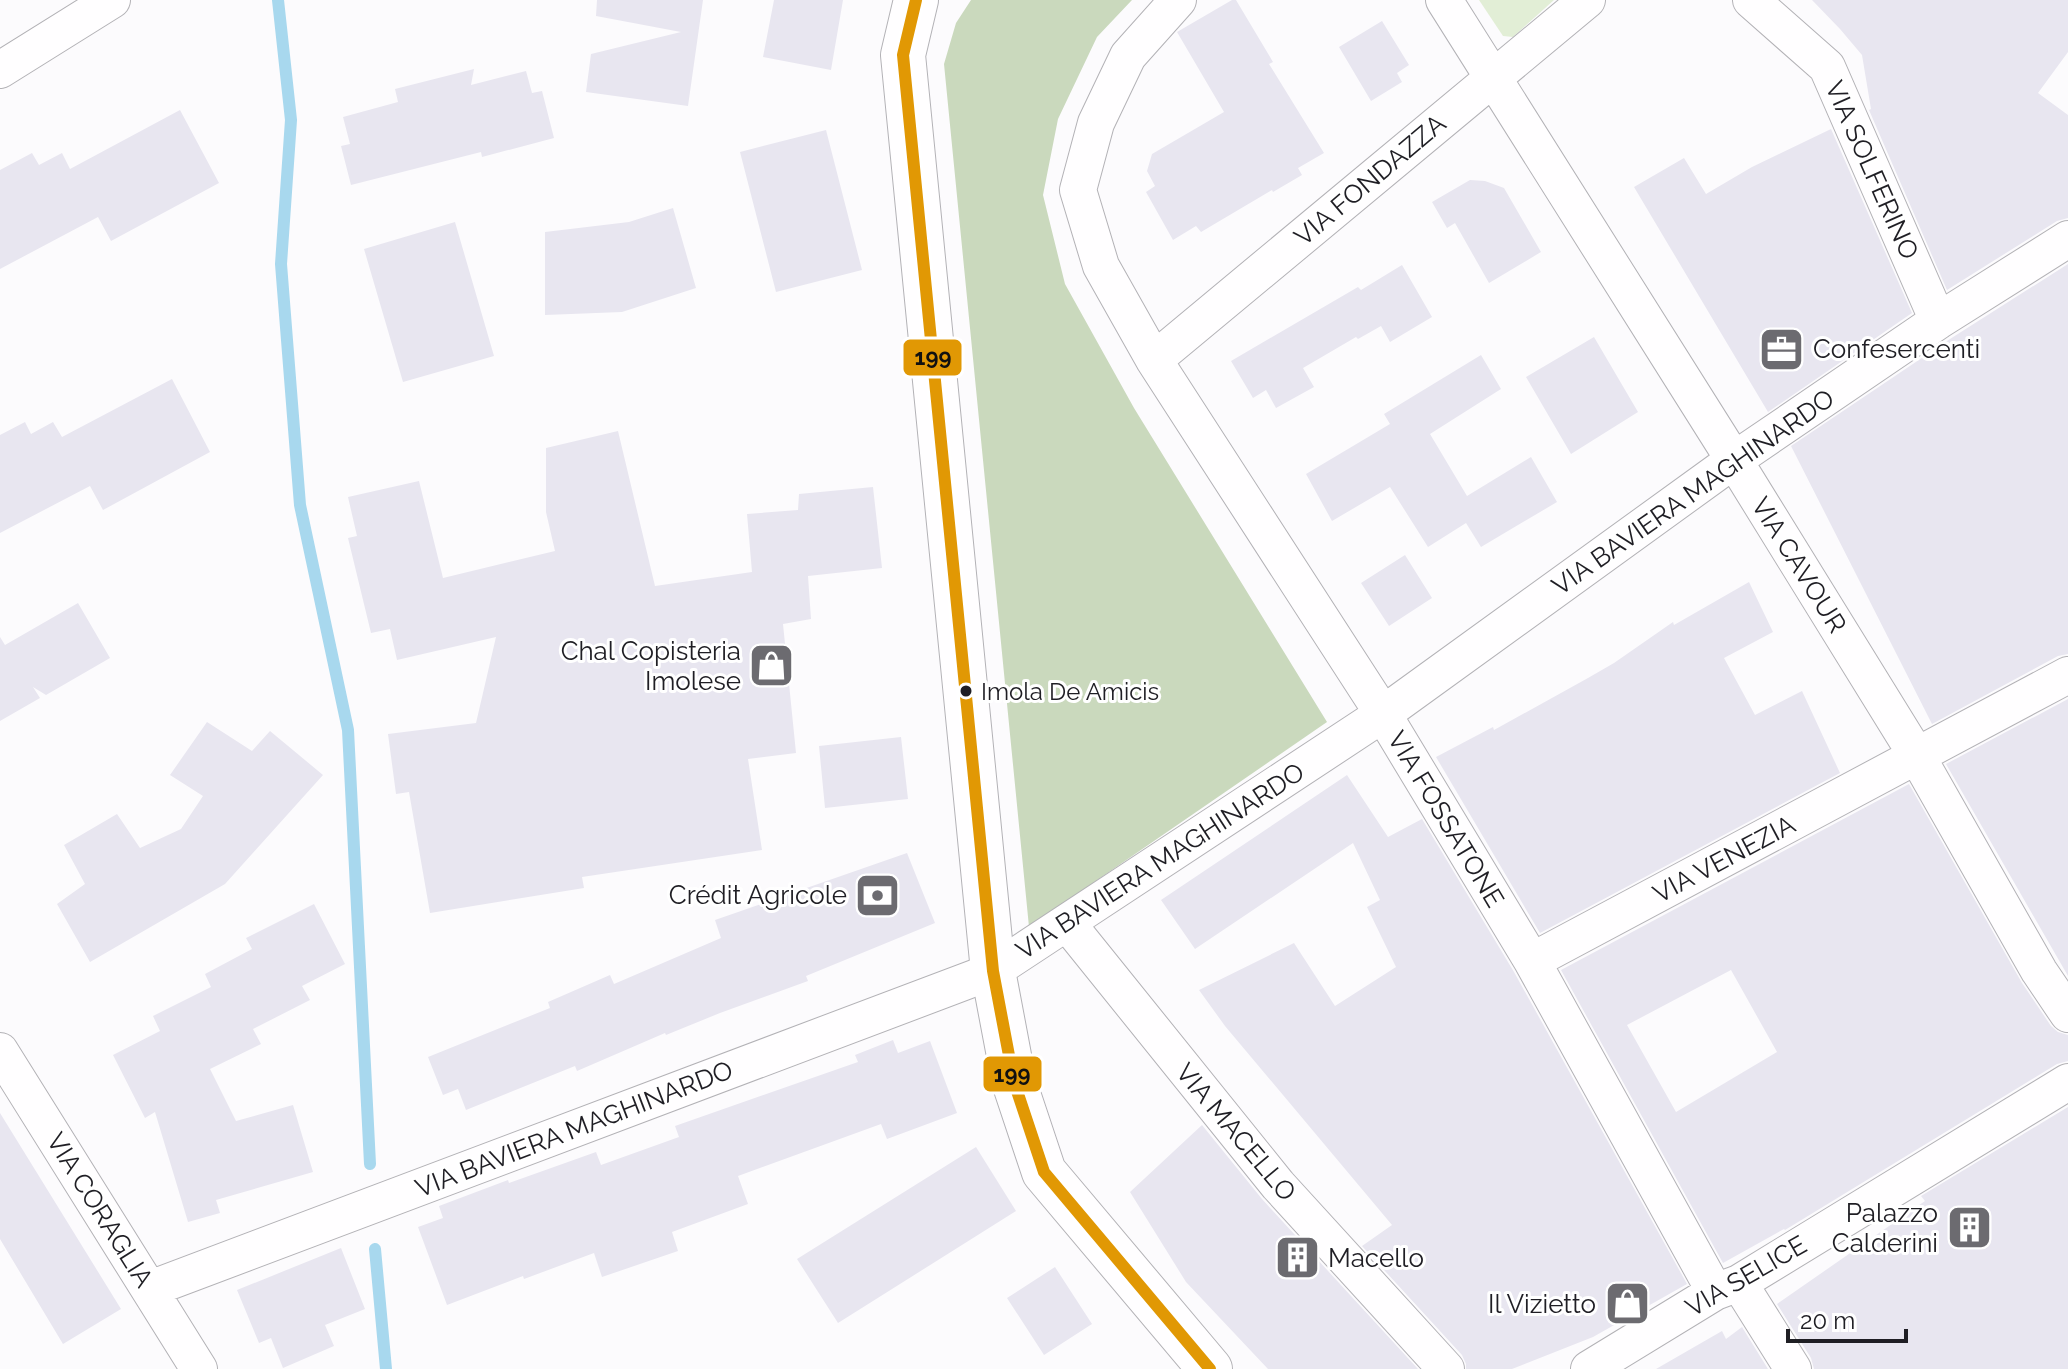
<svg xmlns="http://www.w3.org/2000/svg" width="2068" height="1369" font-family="Raleway,sans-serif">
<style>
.green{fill:#e2eed6}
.forest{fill:#cad9bd}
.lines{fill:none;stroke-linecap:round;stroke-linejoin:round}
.stream{stroke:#a8d8ee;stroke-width:12}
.building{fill:#e8e6f0;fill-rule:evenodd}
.minor-casing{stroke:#b3b2b6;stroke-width:38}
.tertiary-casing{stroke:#b3b2b6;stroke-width:46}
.minor{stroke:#fffeff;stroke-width:36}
.tertiary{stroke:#fffeff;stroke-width:44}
.bus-1-casing{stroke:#fff;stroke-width:18}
.bus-1{stroke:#e19804;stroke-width:12}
.bus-dot{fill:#1f1e24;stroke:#fff;stroke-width:3}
.labels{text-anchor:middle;stroke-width:6;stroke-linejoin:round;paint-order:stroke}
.bus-label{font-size:24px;fill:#1f1e24;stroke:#fff;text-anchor:start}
.street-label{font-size:26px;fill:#1f1e24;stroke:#fff}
.poi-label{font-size:26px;fill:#1f1e24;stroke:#fff;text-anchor:end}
.line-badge{stroke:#fff;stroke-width:3}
.pale-badge-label{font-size:22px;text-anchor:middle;font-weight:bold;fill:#111}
</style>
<rect width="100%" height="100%" fill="#fcfbfd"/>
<path class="green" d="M1479,0H1554L1513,37L1503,36Z"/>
<path class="forest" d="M971,0H1132L1097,37L1058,119L1043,195L1065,284L1134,408L1327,722L1029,927L944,64L956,23Z"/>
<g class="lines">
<path class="stream" d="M278,0L291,120L281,264L300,505L348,730L370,1164
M375,1249L386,1369"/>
</g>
<path class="building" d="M597,0H703L688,106L586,92L591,54L681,32L596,16Z
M774,0H843L831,70L763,57Z
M1232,0H1236L1273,62L1269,64L1324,153L1298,168L1302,175L1273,192L1272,190L1201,232L1196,226L1173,240L1146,192L1155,186L1147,171L1152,154L1224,112L1177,32Z
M1812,0H2068V52L2038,93L2068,115V218L2057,221L1947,290L1869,110L1871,109L1862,55L1840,29Z
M1382,21L1409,65L1397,73L1402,82L1371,101L1339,47Z
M474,69L471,85L526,71L532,93L542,91L554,138L482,157L481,152L351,185L341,146L350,144L343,117L398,102L395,89Z
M180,110L219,183L111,241L98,217L0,269V170L32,153L39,165L62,153L70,169Z
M1831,129L1912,313L1768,412L1634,187L1684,158L1706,194L1752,167Z
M826,130L862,270L776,292L740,152Z
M1470,180L1485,181L1504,188L1541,252L1489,283L1455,223L1447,228L1432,202Z
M673,208L696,288L622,312L545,315V232L629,222Z
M455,222L494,356L403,382L364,249Z
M2068,264V654L2058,656L1932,724L1791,446L1950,339Z
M1402,265L1432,317L1390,342L1381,326L1358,339L1356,337L1303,368L1314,387L1276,408L1266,390L1253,398L1231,361L1358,287L1361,290Z
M1594,337L1638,412L1571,454L1526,377Z
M1481,355L1501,389L1430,434L1467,496L1531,457L1557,502L1481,547L1466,523L1428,547L1390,487L1332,521L1306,474L1390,424L1384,414Z
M172,379L210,452L103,510L90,486L0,533V435L25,422L31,434L53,422L62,437Z
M618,431L655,586L752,572L747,514L798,510L799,494L873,487L882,568L808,576L811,619L783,624L796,753L748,759L762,850L582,877L584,888L430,913L409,792L396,794L388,734L476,723L496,637L397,660L390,629L371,633L348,538L357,536L348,497L419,481L443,578L555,551L546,512V448Z
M1405,555L1432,598L1389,626L1361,583Z
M1749,582L1773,632L1724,658L1755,715L1802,691L1840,773L1540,933L1436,757L1493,727L1494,730L1588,678L1614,663L1673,622L1674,625Z
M78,603L110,658L46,695L33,687L40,698L0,721V637L5,645Z
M2068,699V976L1946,764Z
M207,722L252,751L270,731L323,775L225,884L90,962L57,904L85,884L64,845L117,814L140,848L181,829L203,796L170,775Z
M901,737L908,799L825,808L819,746Z
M1347,775L1388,837L1422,819L1514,972L1687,1284L1593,1337L1512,1369H1466V1364L1462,1355L1362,1246L1392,1225L1225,1026L1199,990L1294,943L1335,1006L1396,967L1367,907L1380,900L1353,843L1195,949L1161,900Z
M1909,784L2022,983L2051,1026L2058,1032L2068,1035V1061L2057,1064L1785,1230L1784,1229L1723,1263L1561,970ZM1731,970L1777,1052L1676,1112L1627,1025Z
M907,853L935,923L806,976L808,981L720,1013L666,1035L665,1033L577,1071L575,1066L466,1110L458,1089L443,1095L428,1057L550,1008L548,1002L610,975L614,984L721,938L715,920Z
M314,904L345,964L302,986L310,1000L253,1029L261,1044L210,1069L236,1121L293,1105L313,1172L216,1200L220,1213L188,1222L155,1112L145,1118L113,1055L160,1031L153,1016L211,987L205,974L252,949L246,938Z
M893,1040L898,1053L930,1041L957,1113L887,1139L881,1124L738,1176L748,1204L672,1232L678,1251L602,1277L594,1253L524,1279L523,1276L447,1305L418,1227L443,1218L439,1206L508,1180L509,1183L596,1152L601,1165L679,1137L675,1126L858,1062L855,1055Z
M2068,1107V1369H1814L1811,1358L1777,1304L1925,1201L1921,1196Z
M0,1113L121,1309L63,1344L0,1239Z
M1202,1125L1262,1199L1418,1369H1268L1186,1282L1130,1192Z
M976,1147L1016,1211L838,1323L797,1259Z
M341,1248L365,1309L325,1325L334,1346L283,1368L271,1338L259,1343L237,1290Z
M1055,1267L1092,1324L1044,1355L1007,1298Z
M1742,1327L1768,1369H1656L1722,1331L1726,1339Z"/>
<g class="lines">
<defs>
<path id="minor" d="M1178,0L1128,56L1096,123L1078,190L1101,266L1154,360L1383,714L1532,961L1715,1292
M1444,0L1734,460L1917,756L2039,971L2068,1014
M1751,0L1827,67L1938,321
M0,70L112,0
M1154,360L1587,0
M1067,923L1278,1185L1446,1369
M1532,961L2068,675
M0,1051L199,1369
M1739,1283L1793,1369
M150,1289L993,971L1383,714L1734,460L1938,321L2068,239
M1589,1369L1715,1292L1739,1283L2068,1082"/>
<path id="tertiary" d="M916,0L903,55L993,971L1014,1082L1044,1172L1210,1369"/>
</defs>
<use href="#minor" class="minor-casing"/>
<use href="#tertiary" class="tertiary-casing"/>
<use href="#minor" class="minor"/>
<use href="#tertiary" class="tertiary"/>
<defs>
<path id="bus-1" d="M916,0L903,55L993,971L1014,1082L1044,1172L1210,1369"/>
</defs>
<use href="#bus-1" class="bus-1-casing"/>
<use href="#bus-1" class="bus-1"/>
</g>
<defs>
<symbol id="office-square" viewBox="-11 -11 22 22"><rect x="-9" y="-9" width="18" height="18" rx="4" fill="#6c6b70" stroke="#fff"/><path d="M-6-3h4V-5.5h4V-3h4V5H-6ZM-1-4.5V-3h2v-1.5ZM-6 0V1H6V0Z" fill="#fff"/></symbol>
<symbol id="shop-square" viewBox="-11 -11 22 22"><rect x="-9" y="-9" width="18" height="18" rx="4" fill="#6c6b70" stroke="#fff"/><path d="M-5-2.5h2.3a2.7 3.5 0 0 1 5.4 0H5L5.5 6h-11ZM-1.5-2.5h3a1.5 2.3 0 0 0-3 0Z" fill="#fff"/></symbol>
<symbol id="bank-square" viewBox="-11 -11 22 22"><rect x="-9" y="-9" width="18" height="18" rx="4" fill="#6c6b70" stroke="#fff"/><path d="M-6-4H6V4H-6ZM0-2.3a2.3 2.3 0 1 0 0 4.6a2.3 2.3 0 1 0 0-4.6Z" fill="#fff"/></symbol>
<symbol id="building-square" viewBox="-11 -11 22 22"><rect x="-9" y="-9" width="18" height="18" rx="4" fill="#6c6b70" stroke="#fff"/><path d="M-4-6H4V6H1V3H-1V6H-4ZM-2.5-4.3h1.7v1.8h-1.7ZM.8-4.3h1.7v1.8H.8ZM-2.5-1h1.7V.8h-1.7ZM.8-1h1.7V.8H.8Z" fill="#fff"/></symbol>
</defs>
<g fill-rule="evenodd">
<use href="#office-square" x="1756" y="324" width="51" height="51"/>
<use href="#shop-square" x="746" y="640" width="51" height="51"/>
<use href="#bank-square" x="852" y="870" width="51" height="51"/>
<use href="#building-square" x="1944" y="1202" width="51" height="51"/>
<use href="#building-square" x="1272" y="1232" width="51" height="51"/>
<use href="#shop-square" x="1602" y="1278" width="51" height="51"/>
</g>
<circle class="bus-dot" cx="966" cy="691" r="7"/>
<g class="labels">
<g class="bus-label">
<text x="981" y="700">Imola De Amicis</text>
</g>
<g class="street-label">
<text transform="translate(1872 170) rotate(66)" y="9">VIA SOLFERINO</text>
<text transform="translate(1370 180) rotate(-40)" y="9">VIA FONDAZZA</text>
<text transform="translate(1693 492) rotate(-35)" y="9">VIA BAVIERA MAGHINARDO</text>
<text transform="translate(1799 565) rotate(58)" y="9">VIA CAVOUR</text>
<text transform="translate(1446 819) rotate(59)" y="9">VIA FOSSATONE</text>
<text transform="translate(1724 859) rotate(-28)" y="9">VIA VENEZIA</text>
<text transform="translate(1160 861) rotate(-33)" y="9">VIA BAVIERA MAGHINARDO</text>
<text transform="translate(574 1129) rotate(-21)" y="9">VIA BAVIERA MAGHINARDO</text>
<text transform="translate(1236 1132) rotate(50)" y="9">VIA MACELLO</text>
<text transform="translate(100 1210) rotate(58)" y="9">VIA CORAGLIA</text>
<text transform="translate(1746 1276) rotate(-30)" y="9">VIA SELICE</text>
</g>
<g class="poi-label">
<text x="1813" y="358" text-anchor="start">Confesercenti</text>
<text x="741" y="660">Chal Copisteria<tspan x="741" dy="30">Imolese</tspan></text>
<text x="847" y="904">Crédit Agricole</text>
<text x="1938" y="1222">Palazzo<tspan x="1938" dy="30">Calderini</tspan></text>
<text x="1328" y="1267" text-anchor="start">Macello</text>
<text x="1596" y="1313">Il Vizietto</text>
</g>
</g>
<g class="line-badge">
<rect x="902" y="338" width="61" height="39" rx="8" fill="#e19804"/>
<rect x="982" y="1055" width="61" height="38" rx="8" fill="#e19804"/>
</g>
<g class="pale-badge-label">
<text x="933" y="365">199</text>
<text x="1012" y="1082">199</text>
</g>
<path d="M1788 1329v12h118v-12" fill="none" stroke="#1f1e24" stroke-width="4"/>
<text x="1800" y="1329" font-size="24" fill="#1f1e24" stroke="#ffffff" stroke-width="6" paint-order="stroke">20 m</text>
</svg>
